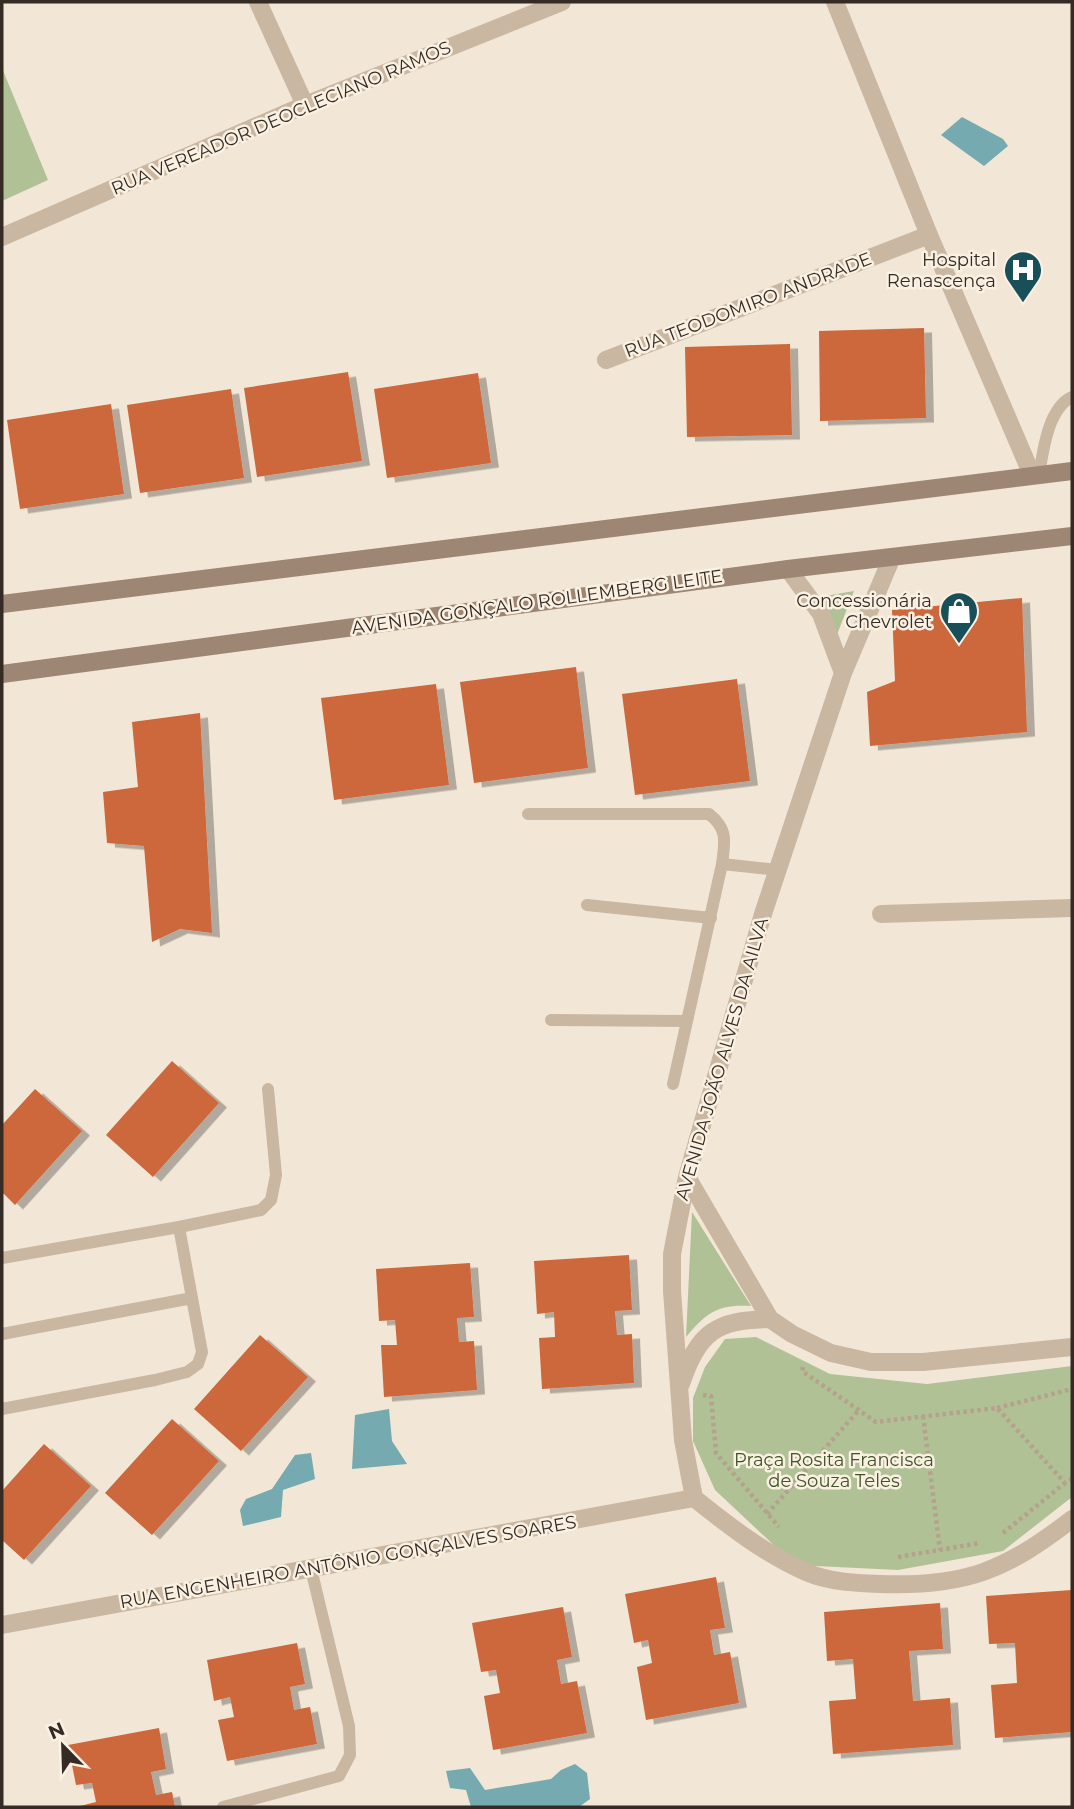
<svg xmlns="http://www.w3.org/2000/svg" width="1074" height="1809" font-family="Montserrat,sans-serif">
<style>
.green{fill:#b0c196}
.water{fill:#74aab0}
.building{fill:#cc673a;filter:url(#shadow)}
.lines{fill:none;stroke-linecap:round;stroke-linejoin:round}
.path{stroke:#b6a18c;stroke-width:4.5;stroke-dasharray:3.5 3.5;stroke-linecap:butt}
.service{stroke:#cab7a2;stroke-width:12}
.minor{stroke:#cab7a2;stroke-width:18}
.tertiary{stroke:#cab7a2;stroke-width:18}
.secondary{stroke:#9e8674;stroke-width:18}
.labels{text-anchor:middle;stroke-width:5;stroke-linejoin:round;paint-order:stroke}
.street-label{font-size:18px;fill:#342b25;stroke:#faf1e3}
.poi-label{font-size:18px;fill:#342b25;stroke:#faf1e3;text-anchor:end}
.park-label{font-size:18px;fill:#415428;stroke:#faf1e3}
</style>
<defs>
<filter id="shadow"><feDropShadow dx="8" dy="4.5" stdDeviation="0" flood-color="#0004"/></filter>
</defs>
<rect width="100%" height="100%" fill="#f2e7d6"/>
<path class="green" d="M2,68L48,180L2,201Z
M854,591L836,637L819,597Z
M692,1212L751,1306C718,1304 707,1312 686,1337Z
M756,1337L830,1374L927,1384L1072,1366V1497L1003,1551L898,1570L795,1565L715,1490L693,1441V1398L705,1367L725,1339Z"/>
<path class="water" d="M962,117L1003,139L1008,146L984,166L941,135Z
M389,1409L392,1441L407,1464L352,1469L355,1415Z
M311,1453L315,1479L283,1490L281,1517L243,1526L240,1510L246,1499L272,1489L295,1455Z
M575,1764L587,1773L590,1799L579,1807H471L466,1790L450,1788L446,1771L470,1768L485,1790L551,1779L561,1770Z"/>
<path class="building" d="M924,328L926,418L820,421L819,331Z
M790,344L792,435L687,437L685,347Z
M348,372L362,461L257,477L244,388Z
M478,373L491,463L387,478L374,389Z
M231,389L244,478L140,493L127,405Z
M111,404L124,494L20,509L7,420Z
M1022,598L1027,732L870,746L867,692L895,681L892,610Z
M576,667L588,768L474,783L460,682Z
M737,679L750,781L635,795L622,694Z
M436,684L449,785L334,800L321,698Z
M200,713L212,933L180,929L152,942L144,846L107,843L103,792L138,787L132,722Z
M172,1061L219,1103L153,1177L106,1135Z
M35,1089L82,1131L15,1205L2,1192V1125Z
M629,1255L632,1310L615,1311L617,1335L632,1334L634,1383L542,1389L539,1338L555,1337L554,1312L537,1314L534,1261Z
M470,1263L474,1317L457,1318L459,1342L474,1341L477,1390L384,1397L381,1345H397L395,1320L379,1321L376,1269Z
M260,1335L308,1377L241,1451L194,1409Z
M172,1419L219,1461L152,1535L105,1493Z
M44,1444L91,1486L24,1560L2,1540V1491Z
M716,1577L725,1628L710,1630L714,1655L730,1652L739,1703L646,1720L637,1667L652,1663L648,1640L634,1643L625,1594Z
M1072,1590V1732L995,1738L991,1685L1017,1683L1015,1643L989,1644L986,1596Z
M940,1603L943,1649L909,1651L913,1701L950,1698L953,1745L833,1754L829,1701L856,1699L853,1659L827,1661L824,1612Z
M563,1607L572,1657L557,1660L561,1684L577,1681L587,1733L493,1750L484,1696L500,1693L496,1670L481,1672L472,1623Z
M297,1643L305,1684L290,1687L294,1710L310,1707L317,1744L227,1761L218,1720L234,1717L230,1697L214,1701L207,1660Z
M159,1728L166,1769L151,1772L156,1795L172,1792L175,1807H76L96,1802L92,1783L76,1785L68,1745Z"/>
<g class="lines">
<path class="path" d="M803,1367L802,1371L876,1422L997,1408L1065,1483L1072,1479
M703,1395L711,1396L716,1453L779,1527
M997,1408L1072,1389
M923,1416L940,1550
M767,1514L859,1410
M1003,1533L1065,1483
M898,1557L980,1543"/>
<path class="service" d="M1039,475C1043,451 1048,408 1072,397
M528,814H709C728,829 725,841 722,864
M587,905L711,918
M551,1020L687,1021
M673,1084L722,864L778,870
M179,1227L261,1210L271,1200L276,1175L268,1089
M2,1258L179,1227L192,1298
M2,1334L192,1298L202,1352L198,1364L187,1372L155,1380L2,1409
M223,1807L339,1776L350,1755L349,1726L311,1569"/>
<path class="minor" d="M258,2L305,105
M835,2L929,235L1032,475
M2,237L305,105L562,2
M606,360L929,235
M881,914L1072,908"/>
<path class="tertiary" d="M788,569L821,614L843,673
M687,1177L770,1319L792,1334L831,1353L871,1362H923L1072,1347
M681,1384C698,1332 716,1320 770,1319
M694,1498L683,1440L672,1291V1254L687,1177L763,914L843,673L892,557
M694,1498C729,1526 765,1554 806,1572C829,1582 855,1583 880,1584C965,1587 1005,1571 1072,1519
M2,1625L694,1498"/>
<path class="secondary" d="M2,604L1072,471
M2,674L788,569L1072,536"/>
</g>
<defs>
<symbol id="hospital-pin" viewBox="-11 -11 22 30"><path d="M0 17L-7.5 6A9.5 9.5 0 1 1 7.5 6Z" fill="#194f58" stroke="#faf1e3"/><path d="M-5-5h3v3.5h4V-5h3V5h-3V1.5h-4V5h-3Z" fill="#fff"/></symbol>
<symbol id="shop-pin" viewBox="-11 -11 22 30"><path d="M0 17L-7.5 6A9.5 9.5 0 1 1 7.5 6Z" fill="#194f58" stroke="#faf1e3"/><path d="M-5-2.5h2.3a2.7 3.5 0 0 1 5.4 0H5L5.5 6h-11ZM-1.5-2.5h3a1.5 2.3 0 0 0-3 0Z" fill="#fff"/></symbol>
</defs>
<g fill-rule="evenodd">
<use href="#hospital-pin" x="1001" y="248" width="44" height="60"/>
<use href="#shop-pin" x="937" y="589" width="44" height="60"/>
</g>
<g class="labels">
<g class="street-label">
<text transform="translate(281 118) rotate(-23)" y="6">RUA VEREADOR DEOCLECIANO RAMOS</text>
<text transform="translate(748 305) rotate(-21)" y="6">RUA TEODOMIRO ANDRADE</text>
<text transform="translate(537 602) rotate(-8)" y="6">AVENIDA GONÇALO ROLLEMBERG LEITE</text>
<text transform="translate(722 1059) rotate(-74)" y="6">AVENIDA JOÃO ALVES DA AILVA</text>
<text transform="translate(348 1562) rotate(-10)" y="6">RUA ENGENHEIRO ANTÔNIO GONÇALVES SOARES</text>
</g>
<g class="poi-label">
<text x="996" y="266">Hospital<tspan x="996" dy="21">Renascença</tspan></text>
<text x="932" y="607">Concessionária<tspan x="932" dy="21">Chevrolet</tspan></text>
</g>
<g class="park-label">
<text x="834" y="1466">Praça Rosita Francisca<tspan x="834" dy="21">de Souza Teles</tspan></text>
</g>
</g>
<rect width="1074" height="1809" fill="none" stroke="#342b25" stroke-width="7"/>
<g transform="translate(63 1746) rotate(337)" stroke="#faf1e3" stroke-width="5" paint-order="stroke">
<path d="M0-5L12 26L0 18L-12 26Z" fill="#342b25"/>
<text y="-10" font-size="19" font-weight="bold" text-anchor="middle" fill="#342b25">N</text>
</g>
</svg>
